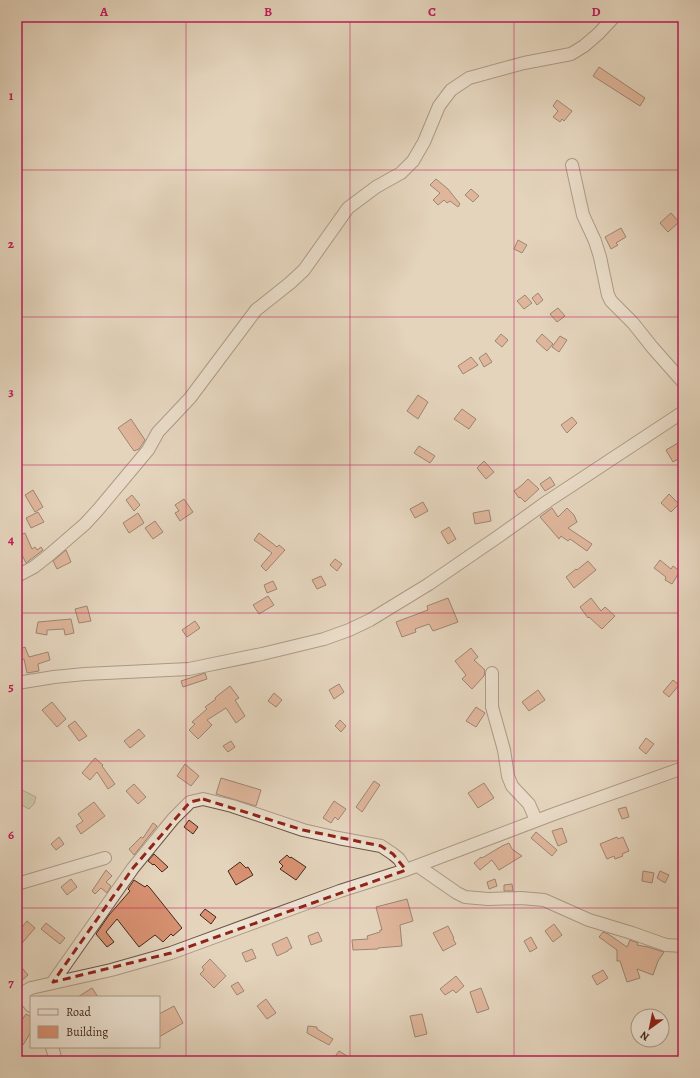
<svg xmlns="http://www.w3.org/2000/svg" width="700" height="1078" font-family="Alegreya,serif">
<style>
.green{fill:#b2bd92;stroke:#7c7357}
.building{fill:#d99273;stroke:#45291c}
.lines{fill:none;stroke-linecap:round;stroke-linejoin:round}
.street-casing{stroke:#6d5444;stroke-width:14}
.street{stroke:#ede3d3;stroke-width:12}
.marked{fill:none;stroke:#8f2418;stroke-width:3;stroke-dasharray:8 5;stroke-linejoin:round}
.grid{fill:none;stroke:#c2185b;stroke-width:1;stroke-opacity:0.55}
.neatline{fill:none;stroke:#c2185b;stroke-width:1.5}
.grid-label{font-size:13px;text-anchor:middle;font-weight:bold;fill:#c2185b}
</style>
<rect width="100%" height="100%" fill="#e4d4bc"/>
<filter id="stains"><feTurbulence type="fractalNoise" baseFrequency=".005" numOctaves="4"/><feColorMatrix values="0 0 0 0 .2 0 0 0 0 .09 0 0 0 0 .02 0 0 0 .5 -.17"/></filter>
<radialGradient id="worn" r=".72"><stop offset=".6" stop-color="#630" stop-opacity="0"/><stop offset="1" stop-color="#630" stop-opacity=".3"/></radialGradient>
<path class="green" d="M20,789L36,797L34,804L29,809C19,804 17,802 17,791Z"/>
<path class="building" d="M599,67L645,98L640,106L593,76Z
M557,100L572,111L564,121L562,119L560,122L553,117L558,111L553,106Z
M436,179L448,189L460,204L458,207L450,201L447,203L444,200L438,205L433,200L440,193L430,185Z
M471,189L479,196L473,202L465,195Z
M671,213L679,222L668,232L660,223Z
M621,228L626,237L616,243L618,245L611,249L605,237Z
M518,240L527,245L522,253L514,249Z
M538,293L543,300L537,305L532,298Z
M525,295L532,303L524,309L517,301Z
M558,308L565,316L557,322L550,314Z
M501,334L508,340L502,347L495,341Z
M542,334L553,344L547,351L536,341Z
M560,336L567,340L559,352L552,347Z
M486,353L492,362L484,367L479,358Z
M471,357L478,365L463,374L458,366Z
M418,395L428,402L418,419L407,411Z
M462,409L476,419L469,429L454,419Z
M572,417L577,423L567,433L561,425Z
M131,419L145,440L139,449L134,451L118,428Z
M683,440V456L673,462L666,450Z
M419,446L435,456L430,463L414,453Z
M484,461L494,472L486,479L477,468Z
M550,477L555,485L545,491L540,484Z
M528,479L539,489L525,502L520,497L519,498L514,491L522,485Z
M33,490L43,507L35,512L25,495Z
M669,494L679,504L671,512L661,503Z
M132,495L140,505L134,511L126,500Z
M184,499L193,512L180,521L175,513L179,511L175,505Z
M423,502L428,511L415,518L410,509Z
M552,508L558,517L567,508L574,515L577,522L568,528L592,544L587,551L570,539L568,541L561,536L559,539L540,517Z
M489,510L491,521L475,524L473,513Z
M38,512L44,522L31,528L26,518Z
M138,513L144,523L129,533L123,523Z
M155,521L163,532L153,539L145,528Z
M449,527L456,539L448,544L441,532Z
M25,533L32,549L35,547L37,550L41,547L43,550L26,563L17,545V536Z
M259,533L277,547L279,545L285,550L266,571L261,566L272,553L254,540Z
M66,550L71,562L57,569L53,561Z
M335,559L342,564L337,571L330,565Z
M660,560L671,569L673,566L680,571L672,584L665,580L666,577L654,568Z
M588,561L596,570L574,588L566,577L576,569L577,570Z
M321,576L326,585L317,589L312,580Z
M273,581L277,589L267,593L264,585Z
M268,596L274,605L259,614L253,605Z
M448,598L458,622L433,631L429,624L415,629L416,632L402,637L396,622L428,610L427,606Z
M591,598L601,611L605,607L615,616L602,629L589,617L588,618L580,607Z
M87,606L91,621L79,623L75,609Z
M71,619L74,633L65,635L64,629L47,630V635L36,633L38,622Z
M195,621L200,628L187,637L182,630Z
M25,647L29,657L48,652L50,660L38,664L39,671L27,673L24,659L17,662V650Z
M471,648L478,657L474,660L485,670L484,676L472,689L462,679L466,675L455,661Z
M205,673L207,679L183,687L181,681Z
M673,680L679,685L669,697L663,692Z
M339,684L344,692L334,699L329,690Z
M230,686L239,698L235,700L245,716L236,723L226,708L207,720L212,725L198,739L189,730L195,724L192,722L207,709L205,707L216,699L215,698L217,696Z
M538,690L545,700L529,711L522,702Z
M274,693L282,700L276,707L268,701Z
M52,702L66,719L57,727L42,710Z
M476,707L485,713L476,727L466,721Z
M340,720L346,726L341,732L335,726Z
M75,721L87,736L79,741L68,726Z
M139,729L145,736L130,748L124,741Z
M646,738L654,744L646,754L639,748Z
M231,741L235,747L228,752L223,746Z
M95,758L103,765L102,766L115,784L108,789L97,772L90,780L82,773Z
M185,764L199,776L191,786L177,776Z
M221,778L261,790L256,806L216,794Z
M374,781L380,785L362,812L356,807Z
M484,783L494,798L478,808L468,793Z
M134,784L146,797L138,804L126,791Z
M334,801L346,809L338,820L335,817L331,823L323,818Z
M94,802L105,816L81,834L76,826L83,821L78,814Z
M626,807L629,817L622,819L618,809Z
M189,820L198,827L193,834L184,827Z
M153,823L157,826L134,855L129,849L141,837L143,838Z
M562,828L567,842L558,846L552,831Z
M536,832L557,850L552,856L531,838Z
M59,837L64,844L56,850L51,844Z
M617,837L618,839L623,837L629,851L622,854L623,856L615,859L614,856L607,859L600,844Z
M509,843L512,849L522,856L499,870L492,860L480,870L474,863L481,857L482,858L502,846Z
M154,854L168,867L162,872L154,864L153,865L148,861Z
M287,855L290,858L291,857L306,867L296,880L280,869L283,866L279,862Z
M240,862L246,868L248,867L253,875L236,885L228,871Z
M106,870L112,876L106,882L111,886L107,893L101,888L95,894L92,891Z
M643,871L654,873L652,883L642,881Z
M660,871L669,875L665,883L657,878Z
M71,879L77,887L67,895L61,887Z
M495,879L497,886L489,889L487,882Z
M134,880L145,887L147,885L150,888L182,928L173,936L171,934L163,942L155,935L139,947L117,919L106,932L114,942L107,947L96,934L109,915L130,891L128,889Z
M512,884L513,891H504V885Z
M407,899L413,921L400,925L402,946L378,948V949L353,950L352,940L368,939L367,936L380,932V930H382L376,907Z
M205,909L216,917L211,924L200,915Z
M27,921L35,928L17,949V933Z
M46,923L65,938L60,944L41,929Z
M554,924L562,935L553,942L545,931Z
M448,926L454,938L453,939L456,944L443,951L433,933Z
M318,932L322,941L311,945L308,936Z
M603,932L608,934L627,947L630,940L638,943L637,945L648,947L664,952L658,961L653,975L637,969L640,978L627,982L620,961H617V950L599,937Z
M287,937L292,948L288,950V951L277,956L272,944Z
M531,937L537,948L530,952L524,941Z
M252,949L256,958L246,962L242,953Z
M210,959L226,976L214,988L200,974L204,970L202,967Z
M17,962L28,975L20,982H17Z
M603,970L608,978L597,985L592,976Z
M456,976L464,986L456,993L453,990L445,995L440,989Z
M238,982L244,991L237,995L231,986Z
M92,988L98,997H78Z
M481,988L489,1009L477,1013L470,992Z
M266,999L276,1013L267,1019L257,1006Z
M174,1006L183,1023L159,1037V1014Z
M26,1014L31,1017V1032L23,1045L17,1041V1027Z
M422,1014L427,1034L415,1037L410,1016Z
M308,1026L317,1027V1029L333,1039L329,1045L307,1033Z
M339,1051L347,1056L343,1061H338L334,1058Z"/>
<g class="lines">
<defs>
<path id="street" d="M572,165L583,215L595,241L600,257L608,295L611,301L633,323L652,347L683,382
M17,576L34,567L48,556L85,524L97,511L148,450L158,432L190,398L256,310L290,283L304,270L348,208L376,187L401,173L413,161L424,142L439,106L451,90L469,78L524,63L571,54L584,46L598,34L614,17
M492,673V707L504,750L508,776L512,786L529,804L536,820
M17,683L54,677L85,674L189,669L262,654L324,639L349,630L370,620L429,584L499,536L548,501L683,412
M418,866L457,893L465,897L488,899L521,898L544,900L589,920L632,933L666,945L683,946
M17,884L105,858
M53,982L133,868L173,819L190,802L203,799L232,806L303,830L338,838L381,846L393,854L399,859L406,870
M17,989L31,1006
M17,996L31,988L111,970L171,953L340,891L406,870L554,814L683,768
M52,1047L56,1061"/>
</defs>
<use href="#street" class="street-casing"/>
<use href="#street" class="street"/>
</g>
<path d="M0 0H700V1078H0ZM203,799L303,830L381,846L393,854L406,870L171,953L53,982L133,868L190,802Z" fill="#e4d4bc" fill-opacity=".55" fill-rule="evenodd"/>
<path class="marked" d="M203,799L303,830L381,846L393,854L406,870L171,953L53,982L133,868L190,802Z"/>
<path class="grid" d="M186,17V1061M350,17V1061M514,17V1061M17,170H683M17,317H683M17,465H683M17,613H683M17,761H683M17,908H683"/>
<rect width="700" height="1078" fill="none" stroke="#e4d4bc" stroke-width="44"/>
<rect x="30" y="996" width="130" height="52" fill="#ede3d3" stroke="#aa998a"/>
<rect x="38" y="1009" width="20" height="6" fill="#ede3d3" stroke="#aa998a"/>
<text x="66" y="1016" font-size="12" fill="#45291c">Road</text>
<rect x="38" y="1026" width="20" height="12" fill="#d99273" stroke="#aa998a"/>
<text x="66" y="1036" font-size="12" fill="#45291c">Building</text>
<g transform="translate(650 1028) rotate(213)"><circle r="19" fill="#ede3d3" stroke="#aa998a"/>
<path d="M0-3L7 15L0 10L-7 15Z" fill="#8f2418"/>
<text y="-6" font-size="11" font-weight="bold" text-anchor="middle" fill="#45291c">N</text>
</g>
<rect x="22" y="22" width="656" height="1034" class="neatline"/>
<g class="grid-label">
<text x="104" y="16">A</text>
<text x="268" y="16">B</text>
<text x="432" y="16">C</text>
<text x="596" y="16">D</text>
<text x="11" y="100">1</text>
<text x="11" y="248">2</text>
<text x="11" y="396">3</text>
<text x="11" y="544">4</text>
<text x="11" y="691">5</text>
<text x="11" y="839">6</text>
<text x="11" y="987">7</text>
</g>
<rect width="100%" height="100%" filter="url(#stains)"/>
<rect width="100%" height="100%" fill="url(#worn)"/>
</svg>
